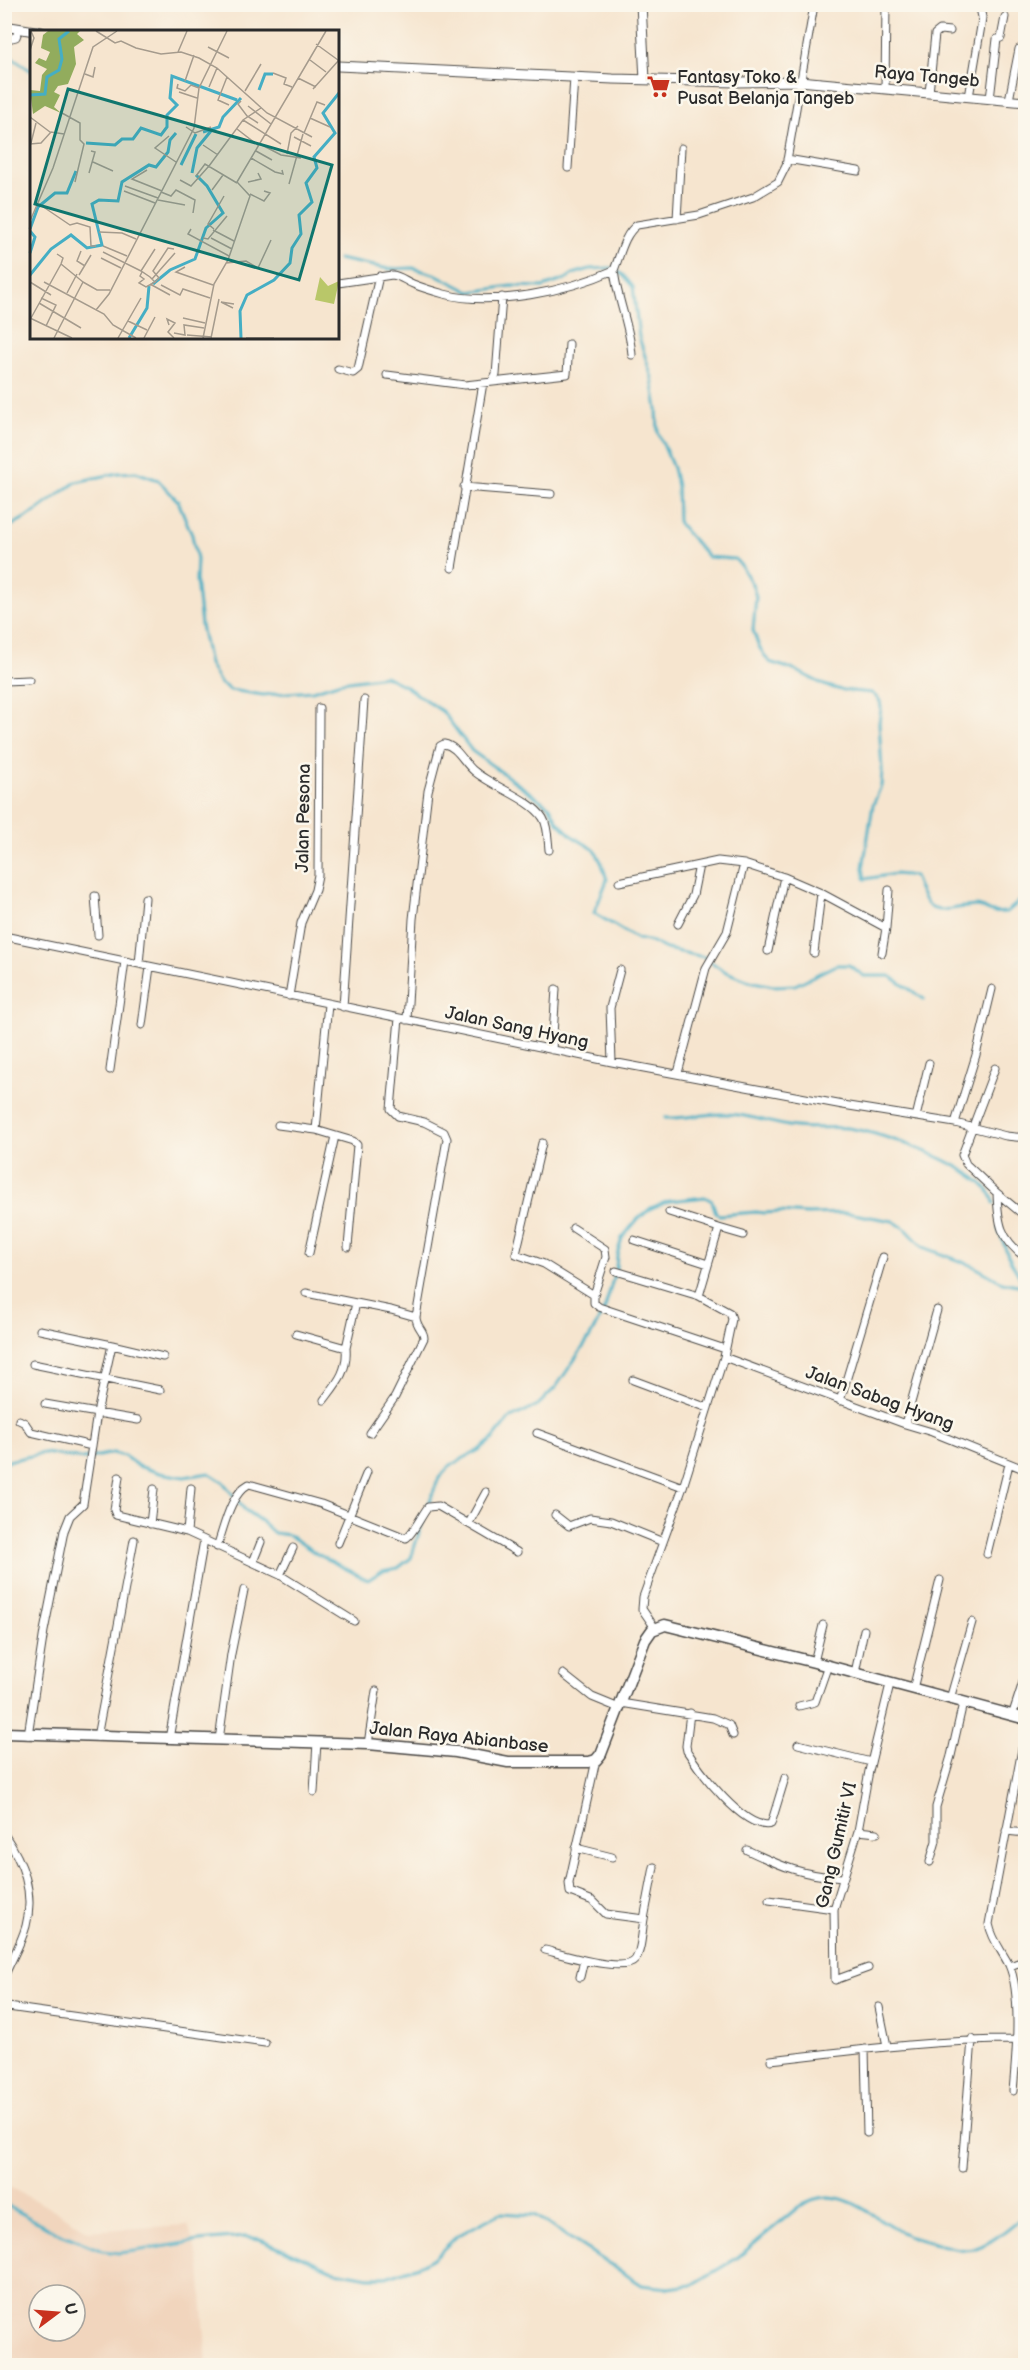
<svg xmlns="http://www.w3.org/2000/svg" width="1030" height="2370" font-family="'Balsamiq Sans',sans-serif">
<style>
.built{fill:#f1d5bd;fill-rule:evenodd}
.lines{fill:none;stroke-linecap:round;stroke-linejoin:round}
.stream{stroke:#45aec4;stroke-width:3}
.minor-casing{stroke:#494744;stroke-width:9}
.tertiary-casing{stroke:#494744;stroke-width:11}
.secondary-casing{stroke:#494744;stroke-width:13}
.minor{stroke:#fff;stroke-width:7}
.tertiary{stroke:#fff;stroke-width:9}
.secondary{stroke:#fff;stroke-width:10}
.labels{text-anchor:middle;stroke-width:5;stroke-linejoin:round;paint-order:stroke}
.street-label{font-size:18px;fill:#2b2b2b;stroke:#fbf7ec}
.poi-label{font-size:18px;fill:#2b2b2b;stroke:#fbf7ec;text-anchor:start}
.inset-river{fill:none;stroke:#45aec4;stroke-width:3}
.inset-road{fill:none;stroke:#a59b8d;stroke-width:1.5}
.view{fill:#0f766e;fill-opacity:0.15;stroke:#0f766e;stroke-width:3}
.inset-edge{fill:none;stroke:#2b2b2b;stroke-width:3}
</style>
<rect width="100%" height="100%" fill="#fbf7ec"/>
<filter id="ink" filterUnits="userSpaceOnUse"><feTurbulence type="fractalNoise" baseFrequency=".0167" numOctaves="2"/><feDisplacementMap in="SourceGraphic" scale="12" xChannelSelector="R" yChannelSelector="G"/><feConvolveMatrix kernelMatrix="1 2 1 2 8 2 1 2 1" color-interpolation-filters="sRGB"/></filter>
<filter id="wash" filterUnits="userSpaceOnUse"><feTurbulence type="fractalNoise" baseFrequency=".008" numOctaves="4" result="noise"/><feDisplacementMap in="SourceGraphic" scale="24" xChannelSelector="R" yChannelSelector="G"/><feGaussianBlur stdDeviation="1.35" result="paint"/><feColorMatrix in="noise" values="0 0 0 0 0 0 0 0 0 0 0 0 0 0 0 0 0 1.4 0 .05"/><feComposite in="paint" operator="in"/></filter>
<g filter="url(#wash)">
<rect width="100%" height="100%" fill="#f6e5cf"/>
<path class="built" d="M5,2185L60,2213L88,2231L188,2225L200,2265L207,2365H5ZM39,2295H75V2331H39Z"/>
<g class="lines">
<path class="stream" d="M4,52L32,71
M338,259L389,269L413,268L437,275L470,292L511,286L543,287L566,279L573,274L590,269L611,268L623,275L633,287L639,337L652,378L657,409L658,432L673,468L677,486L678,521L680,525L708,557L735,559L742,567L753,586L756,597L753,630L759,647L769,662L795,670L824,685L841,690L872,693L880,701L881,708L879,723L882,770L881,786L873,805L863,868L865,879L895,874L914,876C930,922 935,909 975,906C981,905 986,911 992,912C997,913 1002,912 1007,912L1026,896
M4,530L35,512L76,482L118,473L136,472L158,480L178,501L192,535L197,559L196,580L201,625L209,664L220,683L230,690L263,695L312,691L341,682L385,676L405,686L443,712L472,751L550,807L558,822L572,836L595,850L602,864L607,880L594,913L637,939L652,942L666,949L704,957L724,971L749,981L773,986L795,985L836,965H849L864,976H890L924,999
M665,1118C685,1119 705,1113 725,1114C747,1114 767,1122 788,1126C808,1130 828,1126 848,1128C880,1132 989,1168 994,1203
M998,1227L1008,1256L1026,1288
M4,1462L44,1453L84,1459L113,1453L124,1456L138,1466L160,1473L184,1477L209,1473L223,1482L245,1510L262,1522L274,1533L289,1535L317,1554L368,1580L382,1571L398,1568L411,1558L423,1520
M428,1505L439,1478L451,1465L479,1450L493,1439L509,1419L538,1405L556,1387L590,1337L605,1308L616,1268L617,1255L622,1238L637,1220L651,1208L669,1201L705,1197L712,1201L716,1213L719,1215L756,1212L764,1213L780,1212L807,1214L848,1213L893,1221L907,1230L923,1247L973,1266L1002,1282L1023,1286
M4,2204L56,2232L103,2251L119,2253L135,2251L199,2241L245,2237L260,2239L335,2271L369,2277H386L419,2266L434,2258L457,2236L500,2213L534,2215L642,2285L668,2288L692,2285L737,2258L797,2208C838,2178 870,2217 905,2234C917,2240 931,2242 945,2246C954,2248 967,2252 976,2248C994,2242 1011,2226 1026,2214"/>
</g>
</g>
<g filter="url(#ink)">
<g class="lines">
<defs>
<path id="minor" d="M4,40L16,37L19,29
M885,89L886,4
M929,93L935,34L940,30L950,31
M969,97L981,26L982,17L979,4
M990,99L997,39L1001,38L1005,17
M1009,100L1019,49
M787,159L858,171
M568,168L574,78
M677,219L681,148
M614,270C617,299 630,326 632,355
M338,283L392,275C401,276 405,281 413,284C423,288 433,291 444,294C493,307 568,291 614,270C620,256 624,234 637,225L699,215L753,197L778,182L786,166L813,11
M338,369L353,373L358,369L379,276
M387,375L465,385L567,374L569,344
M492,382L496,375L502,297
M464,487L551,494
M452,568L483,383
M4,681L29,680
M619,882L718,861L744,864
M95,896L98,935
M678,924L693,895L699,865
M886,928L889,890
M4,936L612,1062L843,1105L955,1123L1006,1136L1026,1138
M768,951L784,877
M814,953L821,893
M139,964L145,898
M289,996L301,923L315,890L318,875L319,708
M328,1004L316,1130L353,1141L357,1145L348,1247
M343,1007L364,700
M407,1020L413,919L428,791L440,746L444,744C457,746 464,763 474,771C493,787 531,799 543,818C548,826 548,840 549,850
M142,1025L150,967
M552,1050L556,989
M612,1062L610,1008L620,970
M995,1068L962,1155L966,1164L997,1193C998,1223 1000,1239 1026,1258
M110,1070L125,961
M678,1073L706,968L727,932L744,864L784,877L821,893L886,928L882,953
M916,1117L929,1063
M955,1123L976,1055L992,989
M278,1125L316,1130
M542,1143L516,1254L544,1264L594,1295V1303L599,1307L725,1349
M997,1193L1026,1217
M669,1212L719,1228L699,1296
M573,1228L605,1249L606,1257L594,1295
M719,1228L743,1235
M634,1240L708,1264
M309,1253L335,1136
M616,1271L699,1296L730,1313L732,1319L724,1357L683,1487L643,1597L642,1609L655,1628
M306,1293L356,1303
M40,1330L112,1345
M296,1334L346,1348L356,1303L391,1310L416,1317L447,1139L444,1132L424,1122L398,1116L391,1109L399,1018
M724,1357L905,1424L932,1432L1026,1470
M33,1364L160,1390
M633,1380L708,1408
M324,1400C337,1383 348,1371 346,1348
M840,1401L883,1257
M45,1404L138,1420
M19,1420L25,1423L31,1432L92,1446
M905,1424L937,1310
M370,1433L395,1397L424,1338C424,1330 416,1327 416,1317
M537,1433L683,1487
M119,1477L114,1510L116,1515L187,1532L280,1575L354,1621
M555,1515L569,1526L590,1518L611,1521L663,1542
M469,1523L486,1492
M150,1524L154,1489
M187,1532L191,1488
M338,1543L367,1472
M217,1547C224,1528 230,1494 249,1484L321,1504L406,1538C413,1534 421,1516 428,1507L438,1506L517,1552
M987,1554L1009,1464
M253,1562L261,1542
M280,1575L293,1548
M814,1662L823,1625
M855,1673L864,1630
M563,1674L592,1697L619,1708
M913,1689L940,1580
M950,1699L972,1622
M621,1703L713,1718L729,1725L733,1735
M799,1706L815,1702L828,1665
M690,1713L686,1746L687,1751C699,1770 745,1832 771,1824L785,1778
M1012,1716L1026,1673
M28,1735L44,1631L64,1531L70,1516L83,1504L97,1413L112,1345L163,1357
M97,1737L134,1540
M169,1739L204,1540
M219,1740L231,1654L244,1590
M368,1744L376,1691
M798,1744L871,1762
M596,1760L569,1883L570,1892L593,1901L606,1914L644,1919L654,1867
M314,1792L317,1742
M858,1831L877,1833
M1006,1831L1026,1833
M4,1834C23,1862 35,1892 26,1926C21,1944 11,1960 4,1977
M576,1848L612,1857
M747,1850C783,1867 802,1875 842,1878
M930,1862L936,1841V1807L951,1756L963,1703
M769,1900L834,1909
M545,1950C561,1954 624,1974 635,1960C642,1950 642,1930 644,1919
M1010,1966L1026,1960
M868,1968L835,1980L834,1909L858,1831L869,1771L890,1684
M580,1977L584,1960
M4,2003L8,2007L265,2043
M879,2007L887,2046
M865,2049L867,2133
M771,2060C856,2050 940,2039 1026,2040
M1013,2091C1016,2059 1022,1994 1009,1965C1002,1951 992,1940 989,1924L1026,1728
M962,2168L972,2039"/>
<path id="tertiary" d="M641,4L645,80
M4,26L41,32
M338,66L613,79L736,82L800,81L1026,102"/>
<path id="secondary" d="M4,1733L368,1744L456,1752L508,1762H589L596,1760L601,1754L645,1640L652,1630L665,1625L814,1662L1026,1719"/>
</defs>
<use href="#minor" class="minor-casing"/>
<use href="#tertiary" class="tertiary-casing"/>
<use href="#secondary" class="secondary-casing"/>
<use href="#minor" class="minor"/>
<use href="#tertiary" class="tertiary"/>
<use href="#secondary" class="secondary"/>
</g>
</g>
<defs>
<symbol id="supermarket-bare" viewBox="-9 -9 18 18"><path d="M-6-5.5h2.5l.6 2H6L4.5 2H-2.5L-4.4-4H-6ZM-1.5 3.2a1.3 1.3 0 1 0 .1 0ZM3 3.2a1.3 1.3 0 1 0 .1 0Z" fill="#c8321e" stroke="#fbf7ec" stroke-width="2.5" paint-order="stroke"/></symbol>
</defs>
<g fill-rule="evenodd">
<use href="#supermarket-bare" x="642" y="70" width="33" height="33"/>
</g>
<g class="labels">
<g class="street-label">
<text transform="translate(927 76) rotate(5)" y="6">Raya Tangeb</text>
<text transform="translate(303 818) rotate(-89)" y="6">Jalan Pesona</text>
<text transform="translate(517 1027) rotate(12)" y="6">Jalan Sang Hyang</text>
<text transform="translate(880 1398) rotate(20)" y="6">Jalan Sabag Hyang</text>
<text transform="translate(459 1737) rotate(6)" y="6">Jalan Raya Abianbase</text>
<text transform="translate(836 1845) rotate(-77)" y="6">Gang Gumitir VI</text>
</g>
<g class="poi-label">
<text x="677" y="83">Fantasy Toko &amp;<tspan x="677" dy="21">Pusat Belanja Tangeb</tspan></text>
</g>
</g>
<g transform="translate(30 30)">
<rect width="309" height="309" fill="#f6e5cf"/>
<path d="M290,247L298,256L309,251L304,274L285,270Z" fill="#b9c769"/>
<path d="M18,1H50L47,4L54,10L44,17L46,34L38,54L28,56L24,62L30,65L24,77L31,83L15,76L3,84L0,60L10,61L12,45L17,39L5,33L9,28L16,31L20,22L11,18L13,5Z" fill="#92ac5d"/>
<path class="inset-river" d="M229,60L235,44H243M0,65L15,64L17,47L29,40L32,29L29,9L39,1M173,102L189,97L193,87L211,68M56,113L85,115L92,109H103L111,98L131,105L137,97V85L147,75L140,68L142,46L207,70M151,135L166,104M162,143L167,118L181,101M0,199L8,177L25,163H37L46,141M0,201L5,207L0,223M0,245L21,219L41,205L57,218L72,215L62,174L69,170L88,171L92,152L119,135L126,137L138,122L140,110L146,103M123,254L140,240L165,229L176,198L193,183L177,156L166,145M99,308L117,278L119,256M211,308L210,281L217,265L244,250L260,233L262,218L271,204L269,185L282,172L276,153L287,138L284,127L305,103L293,83L309,63"/>
<path class="inset-road" d="M66,1L85,13L91,11L106,18L131,24L151,22L169,28L187,38L237,83L282,107M286,14L308,30M178,17L199,28M0,20L4,8L1,1M148,22L157,1M280,30L296,42M243,43L256,48L254,54L262,57M55,44L63,47L65,37M197,47L188,70L199,75M268,48L286,57M155,51L164,25M148,54L147,58L155,61L161,55L169,58M179,57L187,38M283,59L309,30M215,61L231,34M149,62L167,68M309,66V89M211,71L208,74L217,86L228,93M218,76L241,94M32,83L50,93V110L54,114L45,152M0,87L20,102M280,88L300,97M213,90L251,114M156,97L165,103L181,97M207,99L229,116M274,103L287,72L295,75M139,106L125,118L146,132M264,107L281,116M1,113L6,93M0,114L11,113L21,102L34,104M230,114L251,125L271,128M173,115L188,125M226,121L242,130M257,124L261,103L268,96M221,128L245,142L253,144L252,140M63,132L83,141M179,136L213,90L231,78M117,140L102,149L132,161M59,143L65,122L61,121M166,146L175,134L207,153M150,150L161,156L179,136M218,152L231,149L228,143M259,154L273,104M95,156L128,168M182,160L193,145M94,161L125,173M131,162L141,166L146,160L165,170L163,183M220,164L234,171L240,163L234,161M128,170L155,175M9,174L40,195L47,193L60,197L61,216H66M0,191L23,138L63,17L87,1M161,199L158,204L199,226M184,199L178,194L194,166M183,200L204,211M69,202L92,203L106,209M173,208L178,209L197,186M181,208L202,219M73,216L97,226M51,221L47,231L55,236M73,222L111,241L120,247L125,252L116,257L109,253L114,249L110,246L112,242M71,228L91,238M196,233L216,231L228,238L241,210M31,234L53,252M155,237L146,242L183,255M111,241L125,219M49,245L61,225M122,249L145,223M0,252L21,265M14,252L74,284L83,295L106,308M53,252L67,260H80M125,252L129,248L123,241L138,218L144,219M120,254L140,265M131,255L150,265L153,259L180,268M37,263L47,244M11,268L26,275L16,296M9,273L51,298M203,278L191,272L204,274M66,280L79,264L164,98L169,58L197,1M0,288L42,308M1,288L31,234L33,228L27,224M153,288L175,293M98,291L117,300M139,295L137,289L145,293L138,302L144,308M144,303L155,305L154,295L174,298M157,305L182,307M24,308L53,252M88,308L111,268M114,308L125,287M173,308L184,254L198,230L220,166L207,152L296,1M181,308L189,269M216,308H244"/>
<path class="view" d="M38,59L302,135L269,250L5,174Z"/>
<rect width="309" height="309" class="inset-edge"/>
</g>
<rect width="1030" height="2370" fill="none" stroke="#fbf7ec" stroke-width="24"/>
<g transform="translate(57 2313) rotate(74)"><circle r="28" fill="#fbf7ec" stroke="#a8a59f" stroke-width="1.5"/>
<path d="M0-4.5L10 22L0 15L-10 22Z" fill="#c8321e"/>
<text y="-9" font-size="16" font-weight="bold" text-anchor="middle" fill="#2b2b2b">U</text>
</g>
</svg>
